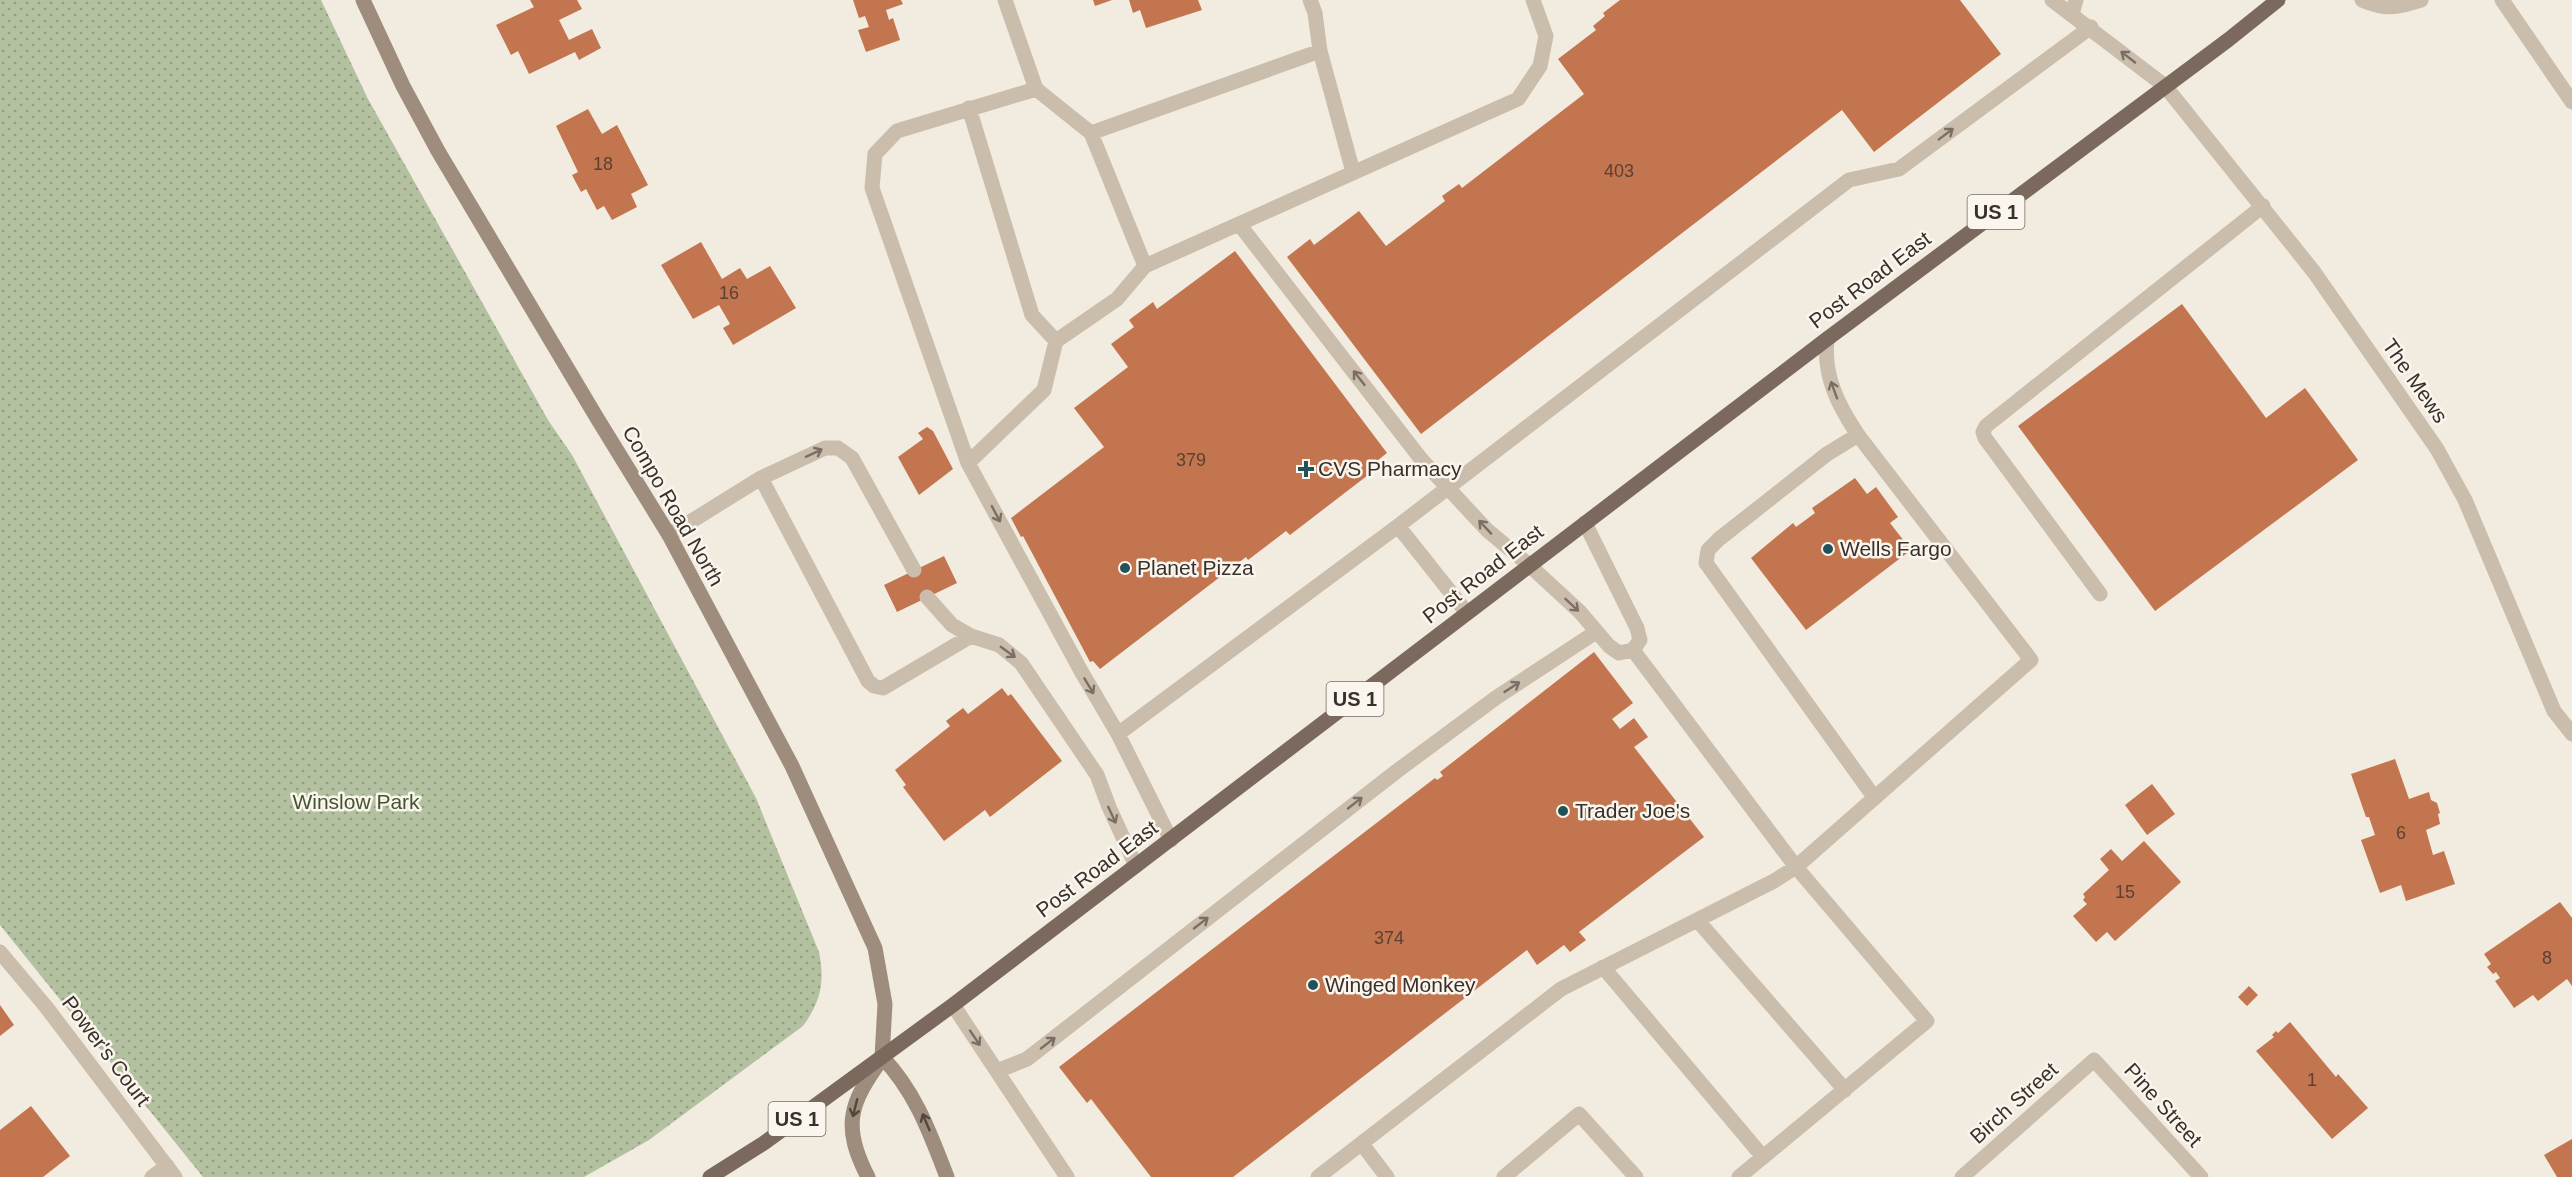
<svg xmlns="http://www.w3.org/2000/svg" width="2572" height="1177" font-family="Helvetica,sans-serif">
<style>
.park{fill:url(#park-dots)}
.building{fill:#c2754e}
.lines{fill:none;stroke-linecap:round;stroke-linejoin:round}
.service{stroke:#cbbdac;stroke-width:15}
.minor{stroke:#cbbdac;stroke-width:15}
.secondary{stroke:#9e8c7d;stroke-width:15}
.primary{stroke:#7a695c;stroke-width:15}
.oneway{stroke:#7b6f65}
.oneway2{stroke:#524740}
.poi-dot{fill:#215159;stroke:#faf5ed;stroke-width:2}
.labels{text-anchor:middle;stroke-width:5;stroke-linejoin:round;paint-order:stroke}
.number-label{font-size:18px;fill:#5b4134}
.shield{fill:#faf5ed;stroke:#736b65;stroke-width:1.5}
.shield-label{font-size:20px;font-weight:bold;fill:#39302b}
.street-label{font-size:21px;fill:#39302b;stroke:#faf5ed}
.poi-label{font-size:21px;fill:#39302b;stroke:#faf5ed;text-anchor:start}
.park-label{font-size:21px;fill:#44562f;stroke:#faf5ed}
</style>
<defs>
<pattern id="park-dots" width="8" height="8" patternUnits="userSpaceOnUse" patternTransform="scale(1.5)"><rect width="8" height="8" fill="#b3c1a0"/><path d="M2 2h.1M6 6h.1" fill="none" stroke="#939d83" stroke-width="1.8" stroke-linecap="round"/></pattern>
</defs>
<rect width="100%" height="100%" fill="#f2ebe0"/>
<path class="park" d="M0,0H321L368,99L548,420L572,455L756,798L819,952C825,982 821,1001 803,1026L649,1140L584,1177H203L0,925Z"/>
<path class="building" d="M530,0H577L582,9L559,20L569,40L592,29L601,48L579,60L575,52L529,74L518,51L511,55L496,25L534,7Z
M853,0H901L903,4L886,10L889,20L893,18L900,40L866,52L858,30L869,27L865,16L859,18Z
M1093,0H1112L1095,6Z
M1129,0H1198L1202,10L1146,28L1140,10L1133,13Z
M1620,0H1960L2001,54L1874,152L1842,110L1421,434L1287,257L1310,239L1314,245L1359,211L1386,246L1445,201L1442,196L1459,184L1462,188L1584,94L1558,59L1596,30L1593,26L1605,16L1603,13Z
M588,109L602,134L617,125L648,185L631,194L637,207L612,220L604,206L597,210L586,189L581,192L572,175L578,172L556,126Z
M701,242L722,279L740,268L747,279L770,266L796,308L733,345L723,328L730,324L719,305L693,319L661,265Z
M1235,251L1387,453L1368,468L1372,472L1290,535L1286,531L1248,560L1246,557L1100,669L1093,661L1090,662L1023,536L1021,537L1011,518L1104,447L1074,408L1128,367L1111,344L1134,327L1129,320L1153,302L1157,309Z
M2182,304L2266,418L2305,388L2358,460L2155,611L2018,426Z
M927,427L933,431L953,469L919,495L898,457L923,439L918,433Z
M1855,478L1867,494L1876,487L1898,517L1890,523L1911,550L1806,630L1751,558L1793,523L1796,527L1815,513L1812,508Z
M944,556L957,583L897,612L884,585Z
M1594,652L1633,703L1612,719L1620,729L1634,718L1648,737L1634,747L1704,837L1579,932L1586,940L1570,952L1564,945L1537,965L1527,950L1233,1177H1151L1091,1099L1087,1103L1059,1067L1435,778L1437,780L1443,776L1440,772Z
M1002,688L1008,696L1011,694L1062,761L990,817L985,810L944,841L903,787L906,785L895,770L950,726L946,721L963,708L968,714Z
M2395,759L2409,799L2429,792L2431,800L2437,803L2440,813L2438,814L2440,824L2426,830L2433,855L2444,851L2455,884L2406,901L2401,885L2380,893L2361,840L2375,835L2369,817H2366L2351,774Z
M2152,784L2175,814L2147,835L2125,805Z
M2144,841L2181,882L2115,941L2107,932L2096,942L2073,916L2087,904L2083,900L2085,897L2083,894L2109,870L2100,859L2111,849L2122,861Z
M2560,902L2572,918V986L2567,979L2538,1001L2533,995L2514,1008L2495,981L2500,978L2496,972L2493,974L2487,967L2491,964L2484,954Z
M2249,986L2258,995L2247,1006L2238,997Z
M0,1005L14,1025L0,1036Z
M2290,1022L2336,1077L2338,1074L2368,1108L2332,1139L2256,1051L2274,1037L2272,1035L2276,1031L2278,1033Z
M31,1106L70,1156L43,1177H0V1130Z
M2572,1139V1177H2557L2544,1155Z"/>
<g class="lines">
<path class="service" d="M1310,0L1315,13L1320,51L1353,172
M2362,0C2386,10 2396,8 2421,0
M2502,0L2572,102
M2072,14L2076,0
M969,108L1032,315L1056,341
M1091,133L1320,51
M1239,224L1421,459L1487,530L1529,565L1580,612L1609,646L1619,653L1633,650L1640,640L1637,628L1585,523
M1145,266L1518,99L1540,66L1546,36L1533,0
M1858,435L1827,454L1719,539L1708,550L1706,563L1874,797
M968,463L1044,390L1056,341L1117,299L1145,266L1091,133L1036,89L897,131L875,154L872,188L968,463L1081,671L1118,734L1171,840
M761,478L825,448H838L852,458L914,570
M1398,526L1467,613
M669,535L761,478L868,681L874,686L883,688L971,636
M2100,594L1985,438L1983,432L1986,426L2263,206
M927,597L952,625L971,636L999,645L1021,663L1097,775L1109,807L1136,866
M1633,650L1796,867L1927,1021L1739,1177
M1118,734L1398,526L1849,180L1899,169L2091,27
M1698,921L1845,1090
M1603,967L1763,1157
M953,1005L1067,1177
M997,1071L1027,1059L1397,771L1497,697L1596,632
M1362,1144L1387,1177
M152,1177L167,1166
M1318,1177L1561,989L1774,881L1796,867L2031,660L1858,435C1838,405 1823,376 1827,339
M1504,1177L1579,1114L1636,1177"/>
<path class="minor" d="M1005,0L1036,89
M2052,0L2165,86L2314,272L2437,449L2465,500L2554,711L2572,734
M0,952L47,1008L175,1177
M1962,1177L2094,1060L2201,1177"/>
<path class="secondary" d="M363,0L403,86L438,151L597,418L669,535L792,766L875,948L885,1004L882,1057
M882,1057C915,1091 930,1133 947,1177
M868,1177C842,1127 849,1104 881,1060"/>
<path class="primary" d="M710,1177L764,1143L953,1005L1827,339L2228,40L2278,0"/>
</g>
<defs><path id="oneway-shaft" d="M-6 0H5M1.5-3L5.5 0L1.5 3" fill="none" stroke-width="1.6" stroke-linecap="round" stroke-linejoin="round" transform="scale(1.5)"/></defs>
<g class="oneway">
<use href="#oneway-shaft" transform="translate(2128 57) rotate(-142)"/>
<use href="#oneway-shaft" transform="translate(1946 134) rotate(-37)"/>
<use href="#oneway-shaft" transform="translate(1359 378) rotate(-128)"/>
<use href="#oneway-shaft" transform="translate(1834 390) rotate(-110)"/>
<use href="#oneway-shaft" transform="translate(814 453) rotate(-25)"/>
<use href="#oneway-shaft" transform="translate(996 514) rotate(62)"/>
<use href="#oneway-shaft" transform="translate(1485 527) rotate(-133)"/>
<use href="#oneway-shaft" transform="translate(1572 605) rotate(43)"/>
<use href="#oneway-shaft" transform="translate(1008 652) rotate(36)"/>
<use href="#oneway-shaft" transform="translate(1089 686) rotate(59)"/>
<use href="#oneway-shaft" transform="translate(1512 687) rotate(-33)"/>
<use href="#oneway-shaft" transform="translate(1355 803) rotate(-38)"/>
<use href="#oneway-shaft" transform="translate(1112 815) rotate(65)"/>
<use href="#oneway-shaft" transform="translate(1201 923) rotate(-38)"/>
<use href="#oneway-shaft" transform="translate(975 1038) rotate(56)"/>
<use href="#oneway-shaft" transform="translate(1048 1043) rotate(-38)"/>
</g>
<g class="oneway2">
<use href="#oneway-shaft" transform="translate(855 1108) rotate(104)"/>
<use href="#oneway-shaft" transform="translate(926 1122) rotate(-113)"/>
</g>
<g class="poi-dot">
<path d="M1303 460h6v6h6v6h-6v6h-6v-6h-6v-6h6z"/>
<circle cx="1828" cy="549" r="6"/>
<circle cx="1125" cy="568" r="6"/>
<circle cx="1563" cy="811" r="6"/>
<circle cx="1313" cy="985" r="6"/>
</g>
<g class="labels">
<g class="number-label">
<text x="603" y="170">18</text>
<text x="1619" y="177">403</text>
<text x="729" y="299">16</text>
<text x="1191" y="466">379</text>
<text x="2401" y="839">6</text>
<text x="2125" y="898">15</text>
<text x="1389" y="944">374</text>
<text x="2547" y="964">8</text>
<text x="2312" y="1086">1</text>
</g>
<g class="shield">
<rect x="1967.5" y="195" width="57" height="34" rx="4.5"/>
<rect x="1326.5" y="682" width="57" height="34" rx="4.5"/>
<rect x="768.5" y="1102" width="57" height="34" rx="4.5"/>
</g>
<g class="shield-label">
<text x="1996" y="219">US 1</text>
<text x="1355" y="706">US 1</text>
<text x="797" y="1126">US 1</text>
</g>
<g class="street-label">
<text transform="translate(1870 280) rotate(-37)" y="7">Post Road East</text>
<text transform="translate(2415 381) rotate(55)" y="7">The Mews</text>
<text transform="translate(673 506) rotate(60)" y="7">Compo Road North</text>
<text transform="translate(1483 574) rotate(-38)" y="7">Post Road East</text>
<text transform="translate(1097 869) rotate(-37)" y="7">Post Road East</text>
<text transform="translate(106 1051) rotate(53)" y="7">Power's Court</text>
<text transform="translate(2014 1103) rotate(-42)" y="7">Birch Street</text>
<text transform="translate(2163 1105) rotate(48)" y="7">Pine Street</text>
</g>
<g class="poi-label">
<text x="1318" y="476">CVS Pharmacy</text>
<text x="1840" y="556">Wells Fargo</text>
<text x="1137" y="575">Planet Pizza</text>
<text x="1575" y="818">Trader Joe's</text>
<text x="1325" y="992">Winged Monkey</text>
</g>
<g class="park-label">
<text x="356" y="809">Winslow Park</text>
</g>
</g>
</svg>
